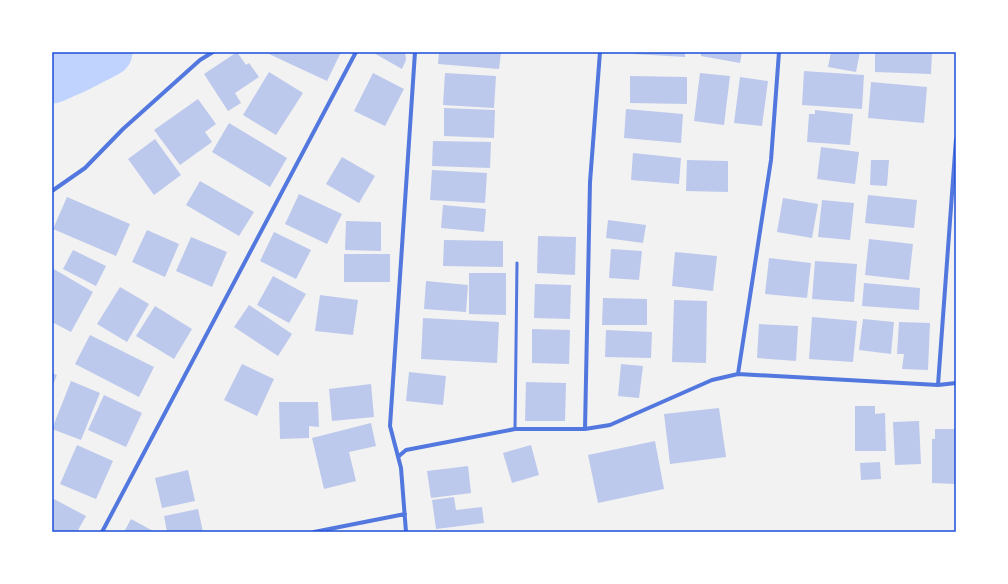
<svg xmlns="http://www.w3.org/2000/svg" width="1008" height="584" font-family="'Work Sans',sans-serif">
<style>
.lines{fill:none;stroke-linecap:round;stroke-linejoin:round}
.river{stroke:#bfd3fe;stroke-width:49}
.building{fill:#bdc9ec}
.service{stroke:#5277de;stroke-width:3}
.minor{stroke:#5277de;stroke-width:4}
.neatline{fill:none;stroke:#1d4ed8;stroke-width:1.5}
</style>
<rect width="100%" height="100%" fill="#f2f2f2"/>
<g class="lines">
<path class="river" d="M52,79L77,68L108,52"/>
</g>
<path class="building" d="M237,52L246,65L249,63L259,77L235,93L241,103L228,111L204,74Z
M270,52H341L327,81L269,54Z
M372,52H405L406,60L402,69Z
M439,52H501L499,69L438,64Z
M634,52H685V57L634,54Z
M701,52H742L740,63L701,56Z
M831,52H860L856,72L828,67Z
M875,52H932L931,74L875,72Z
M804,71L864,75L862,109L802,105Z
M269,72L303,93L276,135L243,115Z
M373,73L404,89L385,126L354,111Z
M445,73L496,76L494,108L443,105Z
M700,73L730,76L724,125L694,121Z
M630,76L687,77V104L630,103Z
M740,77L768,81L762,126L734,123Z
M871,82L927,87L924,123L868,118Z
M198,99L216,124L205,132L212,142L180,165L154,130Z
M444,108L495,110L494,138L444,136Z
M626,109L683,114L681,143L624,138Z
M815,110L853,114L850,145L807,142L809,114H815Z
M229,123L287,158L270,187L212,152Z
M155,139L181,175L154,195L128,159Z
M433,141L491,142L490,168L432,166Z
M821,147L859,152L855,184L817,179Z
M633,153L681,158L679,184L631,180Z
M342,157L375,176L359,203L326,184Z
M687,160L728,161V192L686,191Z
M871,160H889L887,186L870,185Z
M432,170L487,173L485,203L430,200Z
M200,181L254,212L239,236L186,205Z
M299,194L342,214L327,244L285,224Z
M868,195L917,200L914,228L865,223Z
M67,197L130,224L116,256L53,229Z
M783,198L818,204L812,238L777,232Z
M822,200L854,203L850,240L818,237Z
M443,205L486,209L484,232L441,228Z
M608,220L646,225L643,243L606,238Z
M346,221L381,222V251L345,250Z
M147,230L179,244L165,277L132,262Z
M274,232L311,250L296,279L260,261Z
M538,236L576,237L575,275L537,273Z
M191,237L227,252L212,287L176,271Z
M869,239L913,244L909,280L865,275Z
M444,240L503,241V267L443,266Z
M611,249L642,251L639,280L609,278Z
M73,250L106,266L96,286L63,269Z
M675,252L717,256L713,291L672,286Z
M344,254H390V282H344Z
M769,258L811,263L807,298L765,294Z
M815,261L857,264L854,302L812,299Z
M52,268L93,292L71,332L52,322Z
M469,273H506V315L469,314Z
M273,276L306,294L289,323L257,305Z
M426,281L468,285L466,312L424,309Z
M864,283L920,288L919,310L862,306Z
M535,284L571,285L570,319L534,318Z
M120,287L149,304L127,342L97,324Z
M320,295L358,300L353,335L315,331Z
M603,298L647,299V325H602Z
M674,300L707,301L706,363L672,362Z
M249,305L292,334L278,356L234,327Z
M155,306L192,329L174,359L136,336Z
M812,317L857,321L853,362L809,359Z
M423,318L499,322L497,363L421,359Z
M863,319L894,322L891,354L859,350Z
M899,322L930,323L928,370L902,369L904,354H897Z
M759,324L798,326L796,361L757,358Z
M532,329L570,330L569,364L532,363Z
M606,330L652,332L651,358L605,357Z
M90,335L154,367L139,397L75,364Z
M242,364L274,379L257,416L224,400Z
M621,364L643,366L639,398L618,396Z
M409,372L446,376L443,405L406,401Z
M52,373L57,375L52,387Z
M71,381L100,393L81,440L52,429Z
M526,382L566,383L565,421H525Z
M371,384L374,417L332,421L329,389Z
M104,395L142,413L126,447L88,430Z
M279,402H318L319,427L309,426V438L280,439Z
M855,406H875V414L885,413L886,451H855Z
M719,408L726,457L670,464L664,414Z
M919,421L921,464L895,465L893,422Z
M371,423L376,446L349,452L356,481L324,489L312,438Z
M935,429H955V484L932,483V439H935Z
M655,441L664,489L598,503L588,455Z
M77,445L113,461L96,499L60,484Z
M531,445L539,475L512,483L503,453Z
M880,462L881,479L861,480L860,463Z
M468,466L471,493L431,498L427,471Z
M188,470L195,501L162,508L155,478Z
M454,497L456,510L482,507L484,523L436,529L432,500Z
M52,498L86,516L77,532H52Z
M198,509L203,532H167L164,516Z
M131,519L155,532H124Z"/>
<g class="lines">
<path class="service" d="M515,429L517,263"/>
<path class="minor" d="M52,191L85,168L123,129L200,60L213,52
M738,374L771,160L779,52
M938,385L956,139
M585,429L590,182L600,52
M399,456L406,450L515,429H585L610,425L712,380L738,374L938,385L956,383
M102,532L356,52
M314,532L405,514
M406,532L401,468L390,426L415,52"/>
</g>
<rect width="1008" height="584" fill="none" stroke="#ffffff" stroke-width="106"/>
<rect x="53" y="53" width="902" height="478" class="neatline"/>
</svg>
